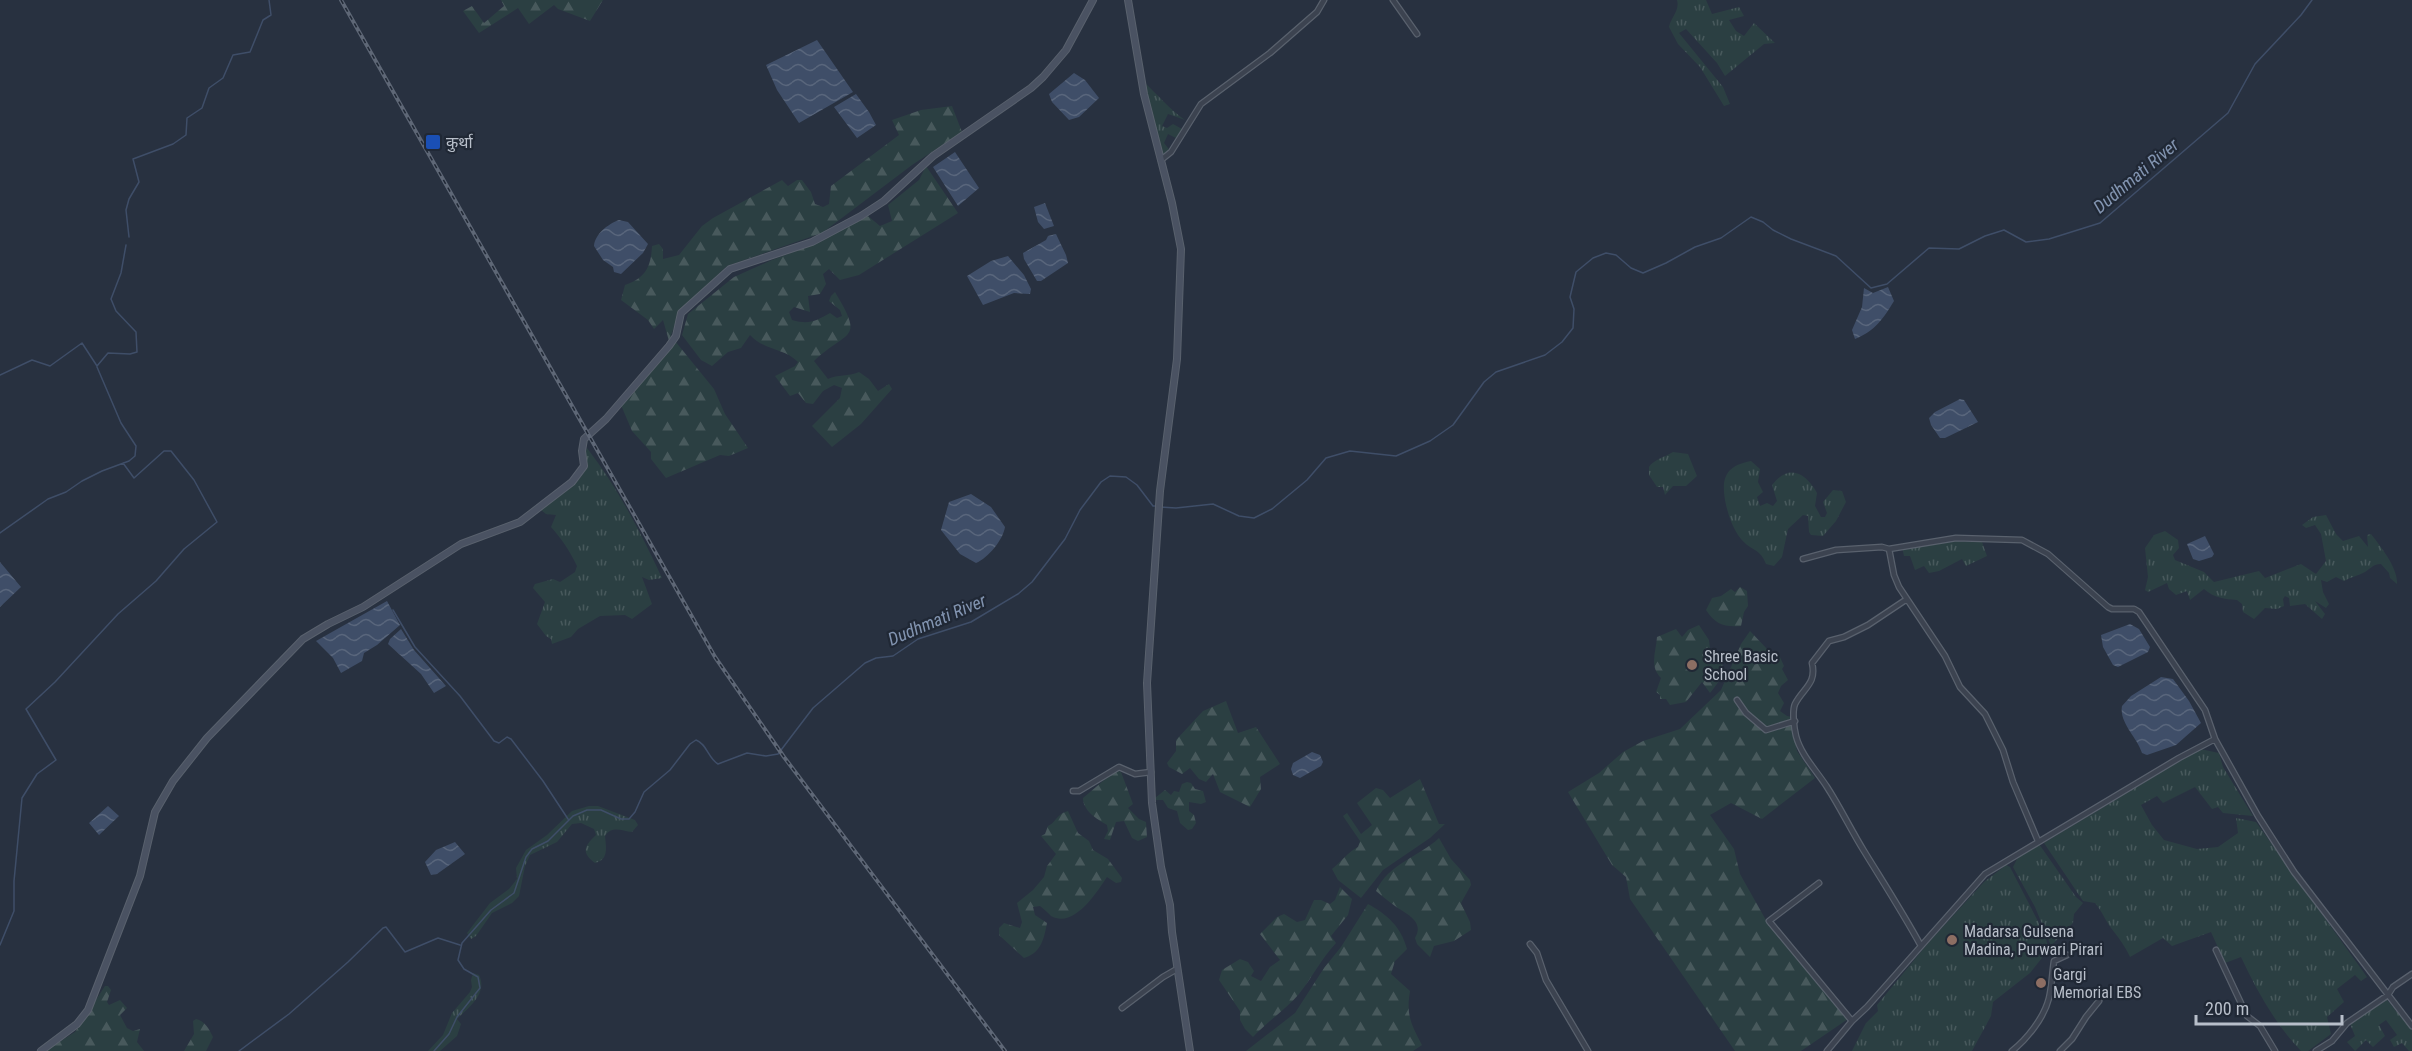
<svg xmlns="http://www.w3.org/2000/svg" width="2412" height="1051" font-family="'Roboto Condensed','Noto Sans Devanagari',sans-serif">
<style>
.grass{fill:url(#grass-tufts)}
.forest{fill:url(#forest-firs)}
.water{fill:url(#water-waves)}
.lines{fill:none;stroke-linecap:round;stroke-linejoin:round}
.stream{stroke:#3f4e68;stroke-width:1.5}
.street-casing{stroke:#59616d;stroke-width:7}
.secondary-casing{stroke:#59616d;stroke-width:8}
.street{stroke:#3c4350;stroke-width:4.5}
.secondary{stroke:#4a5262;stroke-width:6}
.rail-casing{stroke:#5e6776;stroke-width:4}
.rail{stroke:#202835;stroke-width:1.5;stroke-dasharray:4.5;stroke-linecap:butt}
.transit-dot{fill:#1a4fb4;stroke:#202835;stroke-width:2}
.education-dot{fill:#8d6e63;stroke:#202835;stroke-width:2}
.labels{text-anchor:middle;stroke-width:4.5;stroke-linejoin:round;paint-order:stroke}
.poi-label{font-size:16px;fill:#b8bfca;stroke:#202835;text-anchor:start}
.water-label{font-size:18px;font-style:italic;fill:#8294b0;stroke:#202835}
</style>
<defs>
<pattern id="grass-tufts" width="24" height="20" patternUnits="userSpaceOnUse" patternTransform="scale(1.5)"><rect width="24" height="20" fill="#2b3f42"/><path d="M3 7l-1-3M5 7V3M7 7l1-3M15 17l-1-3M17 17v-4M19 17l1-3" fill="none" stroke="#48595c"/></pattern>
<pattern id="forest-firs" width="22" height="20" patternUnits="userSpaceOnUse" patternTransform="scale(1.5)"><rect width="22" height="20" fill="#2b3f42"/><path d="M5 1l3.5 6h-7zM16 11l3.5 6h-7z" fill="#48595c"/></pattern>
<pattern id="water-waves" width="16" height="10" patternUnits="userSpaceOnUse" patternTransform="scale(1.5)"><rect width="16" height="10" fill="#3f4e68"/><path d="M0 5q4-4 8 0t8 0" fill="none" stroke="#59667c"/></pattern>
</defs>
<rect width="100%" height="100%" fill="#283140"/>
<path class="grass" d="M1677,0H1706L1712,14L1739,7L1744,16L1729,20L1736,31L1744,36L1754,23L1775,43L1764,44L1725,76L1717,63L1686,29L1679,33L1723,87L1730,104L1724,106L1700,67L1678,44L1669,27C1671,17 1680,11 1677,0Z
M1144,82C1158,95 1169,109 1185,120L1168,114L1162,126L1167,128L1173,124L1182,129L1178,139L1168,134L1164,143L1172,153L1162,156Z
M587,448C618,488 641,533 662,578L649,580L642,577L652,604L632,619L625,615L600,616L578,629L571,637L552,644L551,639L546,636L537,624L545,602L533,588L535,584L553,579L560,582L575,572L577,566C570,551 561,538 551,527L556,515L546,514L541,510C553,501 583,482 586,467C588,460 584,455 587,448Z
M1673,452L1688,454L1697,476L1686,486H1673L1665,495L1663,487H1657L1649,475V467C1653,460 1665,457 1673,452Z
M1751,461L1760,469L1758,482L1763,492L1757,497L1760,506L1767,503L1773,506L1777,501L1772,485C1789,463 1806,473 1817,493L1815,506L1821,517H1825L1827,513L1823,502L1833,490L1842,491L1846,502L1836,521L1823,536L1811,535L1809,532L1808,516L1803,515L1788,529L1782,557L1774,566L1766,564C1760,548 1751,551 1741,539C1733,529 1729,517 1726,505C1721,481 1723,466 1751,461Z
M2326,515L2336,534L2343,541L2359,536L2368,547L2367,535L2371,534C2381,547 2398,568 2397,584L2390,578L2389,573L2381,564C2372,564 2370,570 2363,573C2357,576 2351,577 2344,581L2336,577L2327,582L2321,580L2323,592L2329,604L2326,608L2315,601L2325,614L2322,619L2305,604L2290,606L2289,598L2285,596L2283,599L2284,606L2277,609L2265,608L2254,619L2243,612L2242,604L2237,600C2225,599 2214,598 2204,589L2190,600L2187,591L2176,595L2169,589L2167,583L2148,592L2145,590L2148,577L2145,548L2154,535L2165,531L2178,540L2179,548L2173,555L2175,560L2204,572L2214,582L2259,571L2265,578L2301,564L2316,574L2326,561L2321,534L2315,525L2306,528L2302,525L2313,517Z
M1951,541L1982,542L1987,556L1966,566L1962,559L1939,571L1929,573L1924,566L1915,570L1910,556H1904L1902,547Z
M2200,749L2219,753L2223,767L2253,816L2223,813L2218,807L2212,809L2195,787L2163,803L2157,796L2141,805L2152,825L2164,840L2197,849L2218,847L2238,833L2236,818L2256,822L2367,977L2361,981L2355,975L2337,989L2344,1002L2327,1017L2331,1034L2308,1051H2301C2275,1024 2257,991 2241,957L2225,963L2211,932L2172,946L2163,938L2130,957C2125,946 2119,938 2111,928C2105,920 2102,911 2095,903L2083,901L2044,843Z
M589,806H598L635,820L638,825L632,832C622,831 612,825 605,836C606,847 609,860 595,863C581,853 584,846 596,835L594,829L581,823L572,824L557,842L530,855L525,866L519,896L512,903L492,913L476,936L471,939L467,933L490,903L509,889L517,879L516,868L526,850L547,835L572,811Z
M2039,844L2076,897L2083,903L2074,914L2073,923L2051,946L2035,907L2013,867L2018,857Z
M2006,865L2010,867L2044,933L2049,949L2030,973L1993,1002L1991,1016L1972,1051H1852L1866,1023L1878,1011L1877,1005L1929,942L1984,882Z
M473,973L479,975C488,993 469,1007 457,1019L461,1024L457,1036L440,1051H428L443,1035L452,1013L470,992L472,987L471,980Z
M2387,1000L2412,1030V1051H2409L2402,1043L2394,1047L2390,1040L2397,1035L2386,1020L2379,1025L2385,1036L2373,1047L2366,1040L2355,1051L2347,1042L2355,1036L2350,1024Z"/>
<path class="forest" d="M501,0H603L590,21L558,9L554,5L529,24L518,8L479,33L463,11L472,6L484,23L504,6Z
M952,106L962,132L912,165L822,233L727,266L680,310L669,341L663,320L654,329L648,320L621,300L625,285C646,278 651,266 652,246L659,244L663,249V259L679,255L702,226L713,218L782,180L788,186L797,180H802L811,192L815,204L823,207L829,204L831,186L899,135L892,120L921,110Z
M926,166L958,213L859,275L840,280L829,269L823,274L826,284L820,294L808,296L810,312L794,307L789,312L792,320C809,325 816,321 830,313L837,318L842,316L840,310L829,301L831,296L835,292C865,342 848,329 814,361L828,379C838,374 848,377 859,372L869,379L878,391L889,384L892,389L861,424L832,447L812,426L840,398L842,388L834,385L823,391L813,404L806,403L798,393L790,396L775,376L795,366L798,362C784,348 765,351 750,335L741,348L728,352L712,366L701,360L682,335L688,314L734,277L772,260L818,243L868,216L880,226L892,221L888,205L919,180Z
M675,341L714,389L725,414L748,448L729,456L720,455L666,478L651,459V452L632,431L621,405Z
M1740,587L1747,591L1748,606L1744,612L1741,626C1724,627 1716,625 1706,610L1712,598L1721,596L1731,589L1735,592Z
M1699,625L1709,640L1710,649L1717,652C1728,673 1723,676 1710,693L1702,682L1686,702L1670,705L1666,699H1660V695L1656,692L1661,678C1649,666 1656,652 1657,637L1676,629L1682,637L1688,630Z
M1750,631L1768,650L1779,655L1784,666L1782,669L1788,680L1781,686L1778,693L1784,703L1780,711L1787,716L1792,717L1797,751L1815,778L1762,819L1731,803L1710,815L1734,849L1740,874L1767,922L1848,1019L1801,1051H1735L1630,899L1626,877L1612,865L1568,792L1599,773L1623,752L1643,741L1680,729L1721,690L1741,644Z
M1226,701L1238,733L1256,727L1280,764L1260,777L1261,789L1250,807L1220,792L1213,774L1206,782L1199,779L1190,768L1182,774L1169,767L1167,763L1176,751V740L1203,711Z
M1116,770L1121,772L1133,804L1128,808L1139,819L1146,822L1147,837L1138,841L1132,838L1124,821L1116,822L1110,840L1104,839L1108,831L1107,825C1097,819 1083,811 1083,798Z
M1420,779L1439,824H1445L1430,838L1383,870L1361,898L1338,880L1332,869C1341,862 1348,852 1358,847L1360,841L1343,816L1347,813L1361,834L1372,825L1357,803L1376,788L1383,790L1390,798Z
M1187,782L1191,783L1195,789L1203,791L1206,802L1201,804L1189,802V811L1194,815L1196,823L1192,829L1188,830L1180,823L1177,811L1168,808L1163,800H1156L1155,798L1165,790L1171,795L1174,791L1179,792L1182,784Z
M1068,811L1078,833L1089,841L1093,850L1108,859L1122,878L1121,882L1116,883L1107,877C1097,892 1074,929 1051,916C1048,913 1044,909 1040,906L1033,907L1035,915L1047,923C1044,939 1041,953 1024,958L999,935V928L1004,923L1020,928L1022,922L1017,903L1033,890L1044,877L1047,866L1056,854L1041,836L1045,834L1048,826C1056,823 1056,814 1068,811Z
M1439,838L1451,859L1470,880L1471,885L1461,903L1470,922L1471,930L1454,941L1434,946L1430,957L1417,944L1415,938C1425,921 1406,914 1395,906C1388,901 1382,896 1376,891C1389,863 1419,857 1439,838Z
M1340,887L1352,899L1348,915L1331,936L1336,943C1321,959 1312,978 1299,994C1285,1010 1267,1022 1253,1037L1245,1029L1240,1020V1011L1219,980L1222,970L1240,959L1248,962L1254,971L1251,976L1261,981L1270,967L1280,960L1260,934L1277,917L1284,914L1297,922L1305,920L1314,900H1321L1330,904L1335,900Z
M1368,904C1388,915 1401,927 1407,949L1395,961L1391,974L1410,991C1406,1015 1411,1024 1422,1045L1413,1051H1246L1295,1013L1324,968L1341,947Z
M105,986H108L111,990L107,1002L109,1005L120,1000L127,1008L120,1015L127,1028L133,1031L140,1029L137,1042L144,1051H45L75,1032Z
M196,1019C205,1021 209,1029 213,1037L206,1051H184L194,1034L193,1021Z"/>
<path class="water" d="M817,40L853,92L799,123L777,90L766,65Z
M1074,73L1085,80L1099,98L1079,117L1069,120L1052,102L1049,94Z
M856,94L869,112L876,125L857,138L834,107Z
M955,152L979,188L958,206L933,167Z
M1045,203L1054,226L1044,229L1038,222L1034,207Z
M619,220L628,222L648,244L643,253L621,274L614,272L613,267L603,260L594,246C595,234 608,224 619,220Z
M1056,234L1066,255L1068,263L1041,281H1037L1024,259L1023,253L1046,240L1048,236Z
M1008,256L1024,275L1031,289L1030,294L1014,293L983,305L967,276L991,261Z
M1888,287L1894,301C1883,319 1875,331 1855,339L1852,330L1862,307L1864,288L1873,293Z
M1960,399L1964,400L1978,422L1945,438H1940L1931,425L1929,418L1935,412Z
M971,494L991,507L1005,527C1003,540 988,558 976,563L960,554L941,530L949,502Z
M2205,536L2214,554L2212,557L2199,561L2193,559L2187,544Z
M0,562L21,587L0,607Z
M387,601L400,625L377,645L364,653L362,661L341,673L333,658L316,641Z
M2130,624L2139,629L2150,647L2148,652L2118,667L2113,665L2103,647L2101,635Z
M401,629L414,650L446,686L434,693L421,674L388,644L390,639Z
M2161,677L2173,679L2189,701L2201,723L2176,745L2147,755L2142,753C2137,737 2119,723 2122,706L2131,696Z
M1312,752L1320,755L1323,762L1321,766L1300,778L1293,775L1291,769L1293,763Z
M108,806L119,816L99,835L89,823Z
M455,842L465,854L437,874L431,875L425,862L436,850Z"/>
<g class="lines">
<path class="stream" d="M129,237L126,210L129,199L139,182L133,159L173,144L186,135L187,118L202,108L209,88L223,78L233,55L250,52L263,20L271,15L269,0
M0,375L32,360L50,366L82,343L97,366L108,353L130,354L137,352L136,332L116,311L111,299L121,273L126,245
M1160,507L1176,508L1213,504L1239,516L1254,518L1272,509L1307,480L1326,458L1350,451L1396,456L1430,441L1453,425L1484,382L1496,372L1545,355L1562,342L1573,328L1574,309L1570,297L1576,272L1593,258L1606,253L1616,255L1631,268L1643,273L1666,263L1695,247L1721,238L1751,217L1763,222L1773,230L1791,239L1836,256L1871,288L1887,284L1929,248L1959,249L1985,236L2004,230L2026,242L2049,239L2100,223L2228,113L2255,64L2301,15L2312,0
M0,533L48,499L66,492L82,481L102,471L129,461L135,456L136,446L121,423L97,367
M393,610L415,647L460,696L494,741L499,743L507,737L511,739L543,781L568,819
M0,945L14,911V881L22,798L37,774L56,760L26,709L55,682L118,614L156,581L184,549L217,522L194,480L171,451H164L134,478L123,463
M239,1051L289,1014L348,962L383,928L386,927L405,952L438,938L460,945
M434,1051L449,1034L457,1017L480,988L478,977L464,969L458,960L462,943L491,910L514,893L526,857L532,849L548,841L573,816L587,810H601L621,819H629L635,812L644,792L670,770L690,744L696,740C707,744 708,758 718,764L747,753L766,756L778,754L813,708L865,663L876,658L893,656L918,639L971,622L1018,594L1032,582L1065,539L1080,510L1101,482L1110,476L1126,477L1137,485L1153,506H1155"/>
<defs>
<path id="street" d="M1393,0L1417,34
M1161,160L1171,152L1201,104L1270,53L1317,12L1324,0
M1889,549L1956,538L2022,540L2048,554L2108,607L2112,609H2134L2139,612L2205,710L2215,739
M1803,559L1836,550L1882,547L1889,549L1894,575L1899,587L1945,656L1960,687L1985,714L2003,750L2013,782L2038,841
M1907,599L1868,625L1844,637L1829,641L1812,663C1817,684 1803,688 1795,704C1792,711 1794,728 1796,736C1801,755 1816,770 1827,787C1840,807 1851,830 1864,851C1883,882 1903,913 1921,946
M1737,700L1746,713L1766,730L1795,721
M1073,791H1079L1119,767L1135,774L1151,772
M1819,883L1769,921L1852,1021L1827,1051
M1530,944L1537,953L1546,980L1588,1051
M2216,950L2247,1016L2260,1026L2275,1051
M1122,1008L1163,977L1177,969
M1852,1021L1867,1007L1985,874L2179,758L2215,739L2258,816L2294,872L2412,1026
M2012,1051C2027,1039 2044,1018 2049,998C2052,986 2052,973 2054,961L2067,955
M2060,1051L2072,1039L2086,1017L2099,1001
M2316,1051L2332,1041L2347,1023L2388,995L2393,987L2412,974"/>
<path id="secondary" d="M1128,0L1144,94L1172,203L1181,249L1177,359L1160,491L1147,683L1152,803L1161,867L1170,905L1172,932L1190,1051
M41,1051L77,1024L88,1010L140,876L155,812L173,781L207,738L303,639L328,624L363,607L461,544L520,522L572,482L584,466L582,451L584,439L606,419L669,346L676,336L681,313L730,269L812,242L861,216L884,201L933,156L1031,88L1043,77L1066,50L1093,0"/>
</defs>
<use href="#street" class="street-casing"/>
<use href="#secondary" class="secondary-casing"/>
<use href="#street" class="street"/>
<use href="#secondary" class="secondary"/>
<defs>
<path id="rail" d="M341,0L715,657L784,757L1005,1051"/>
</defs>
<use href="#rail" class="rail-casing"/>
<use href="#rail" class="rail"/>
</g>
<rect class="transit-dot" x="425" y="134" width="16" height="16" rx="3"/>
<g class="education-dot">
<circle cx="1692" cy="665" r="6"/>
<circle cx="1952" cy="940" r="6"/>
<circle cx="2041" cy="983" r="6"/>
</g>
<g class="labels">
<g class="poi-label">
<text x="446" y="148">कुर्था</text>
<text x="1704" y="662">Shree Basic<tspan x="1704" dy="18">School</tspan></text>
<text x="1964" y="937">Madarsa Gulsena<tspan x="1964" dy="18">Madina, Purwari Pirari</tspan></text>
<text x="2053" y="980">Gargi<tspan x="2053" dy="18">Memorial EBS</tspan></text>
</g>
<g class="water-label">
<text transform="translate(2136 176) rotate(-40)" y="6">Dudhmati River</text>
<text transform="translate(937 620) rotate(-23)" y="6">Dudhmati River</text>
</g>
</g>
<path d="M2196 1015v9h146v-9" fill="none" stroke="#b8bfca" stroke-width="3"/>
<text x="2205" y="1015" font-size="18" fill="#b8bfca" stroke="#202835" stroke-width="4.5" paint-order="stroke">200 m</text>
</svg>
